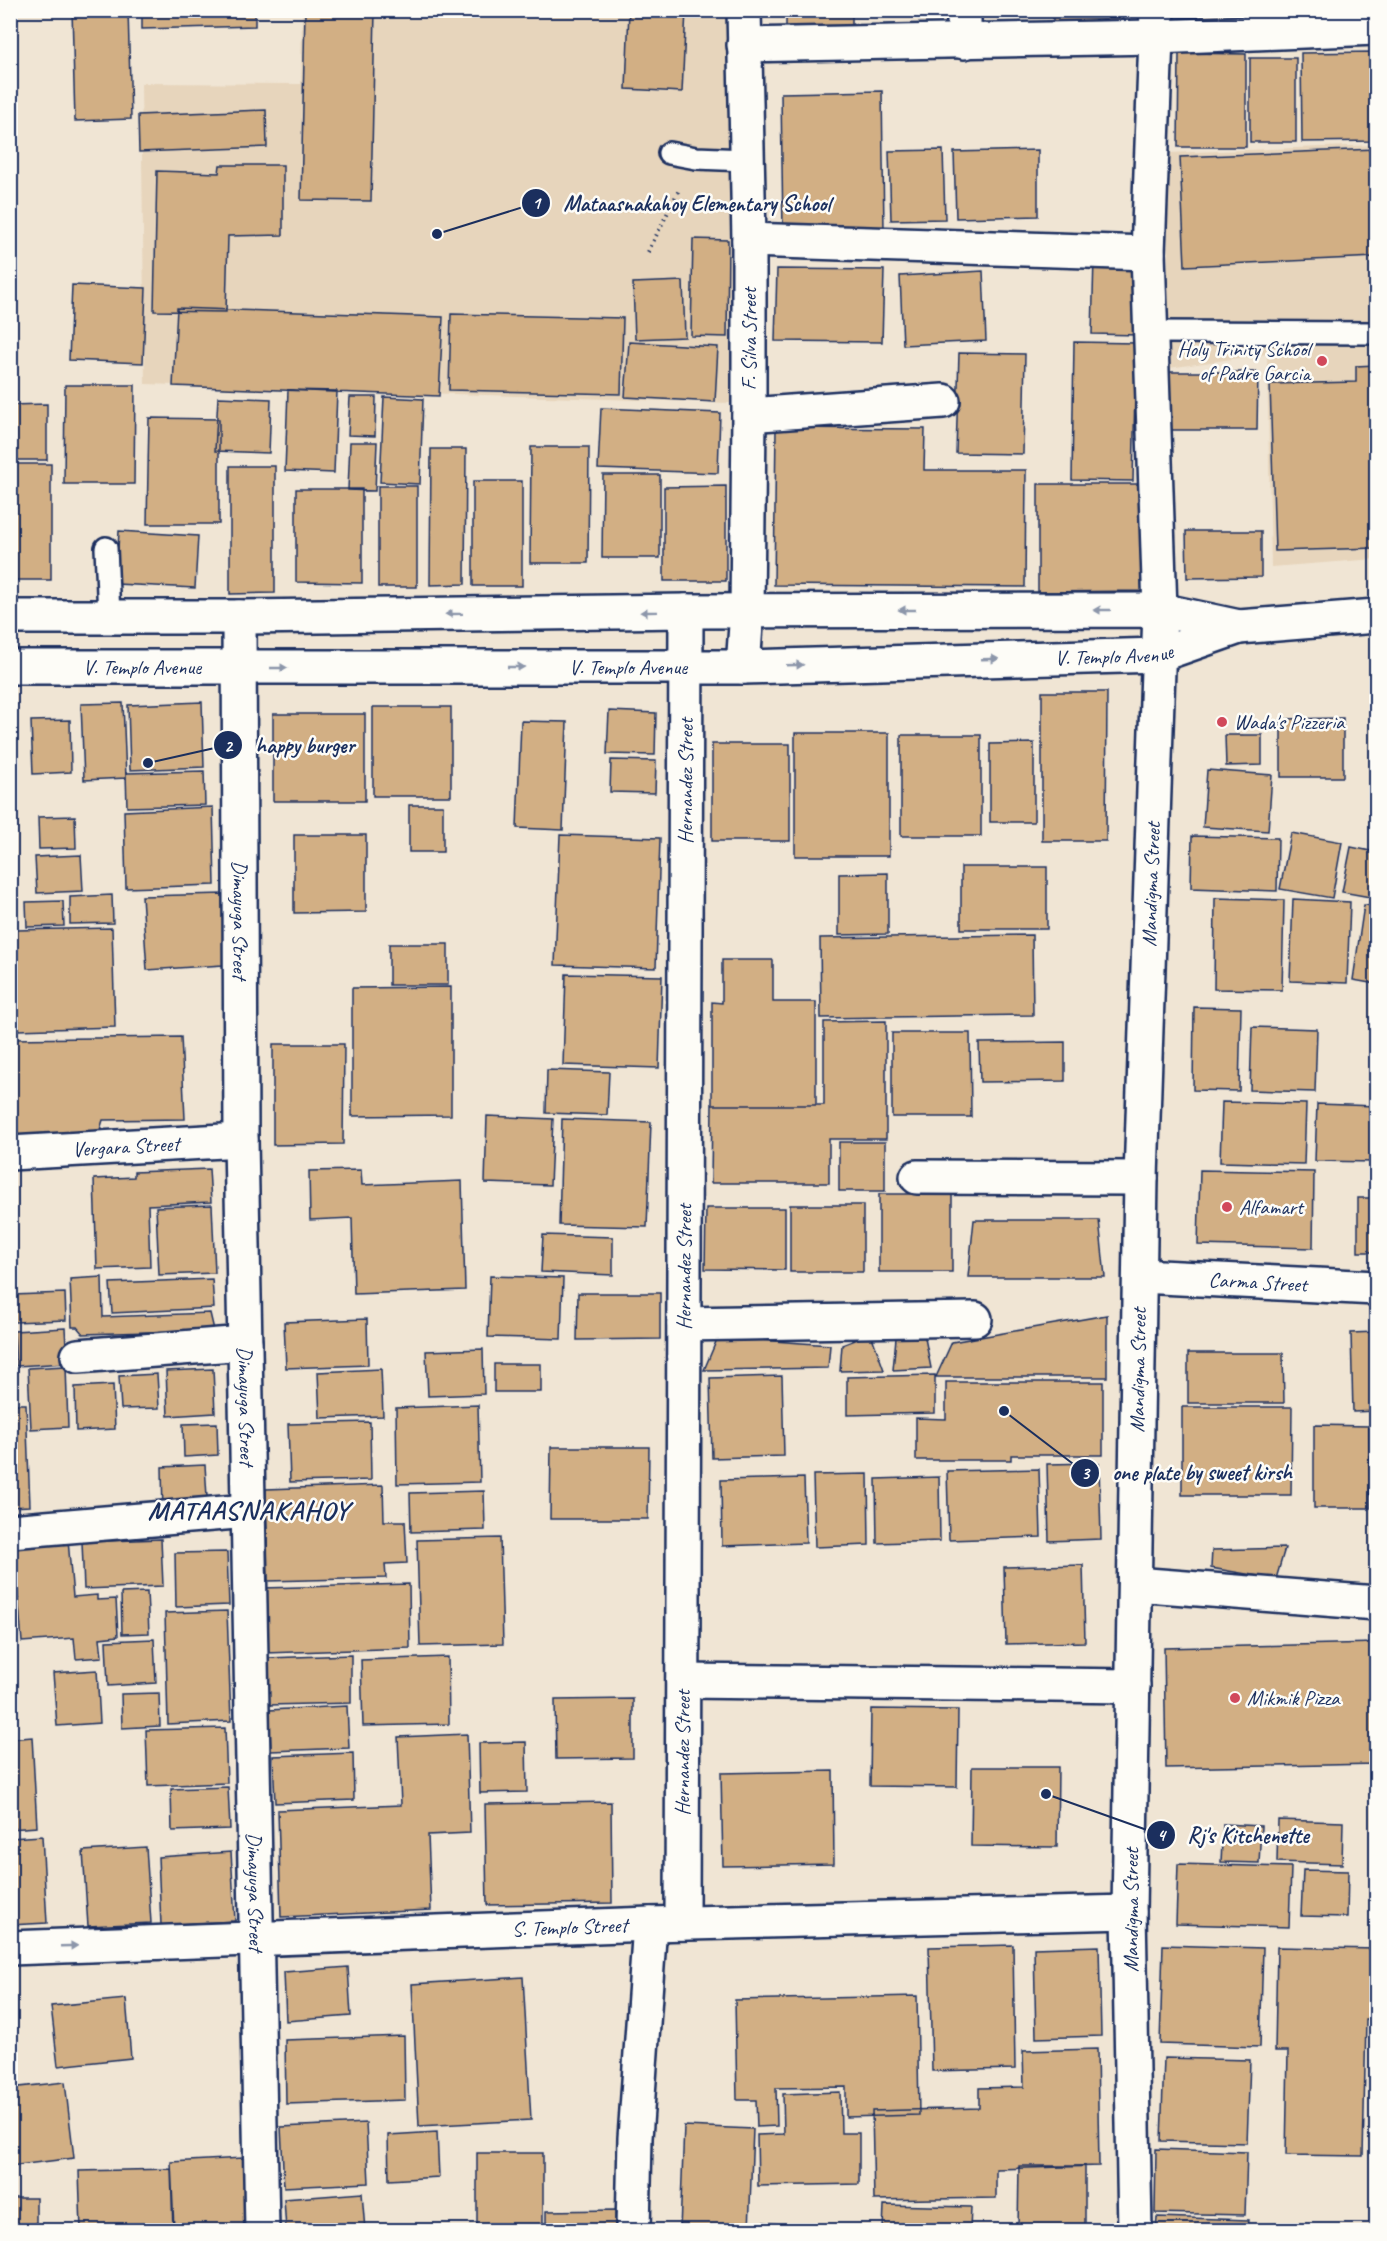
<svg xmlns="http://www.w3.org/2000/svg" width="1387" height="2241" font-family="Caveat,sans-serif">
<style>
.built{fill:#e7d5bc}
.building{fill:#d2af84;stroke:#1b2f5e;stroke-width:1.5}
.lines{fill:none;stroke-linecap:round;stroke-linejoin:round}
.service-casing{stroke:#1b2f5e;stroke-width:26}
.minor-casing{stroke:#1b2f5e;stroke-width:38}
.tertiary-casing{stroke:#1b2f5e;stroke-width:38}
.secondary-casing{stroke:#1b2f5e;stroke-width:38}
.path{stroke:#1b2f5e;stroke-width:4;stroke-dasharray:1.5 4.5;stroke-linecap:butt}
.service{stroke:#fdfcf7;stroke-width:21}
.minor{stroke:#fdfcf7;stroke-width:33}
.tertiary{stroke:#fdfcf7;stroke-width:33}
.secondary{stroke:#fdfcf7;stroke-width:33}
.oneway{fill:#8c96aa}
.poi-dot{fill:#d1495b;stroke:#fdfcf7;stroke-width:2}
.labels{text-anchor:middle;stroke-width:5;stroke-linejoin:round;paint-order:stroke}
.street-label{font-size:21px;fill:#1b2f5e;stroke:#fdfcf7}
.poi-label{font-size:21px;fill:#1b2f5e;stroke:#fdfcf7;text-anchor:start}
.district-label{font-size:27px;font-weight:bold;letter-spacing:1.5px;fill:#1b2f5e;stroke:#fdfcf7}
.leader{fill:none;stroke:#1b2f5e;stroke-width:2}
.callout-dot{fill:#1b2f5e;stroke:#fdfcf7;stroke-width:2}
.mark-label{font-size:18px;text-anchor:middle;font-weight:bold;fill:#fff}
.callout-label{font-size:22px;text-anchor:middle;font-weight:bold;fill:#1b2f5e;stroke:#fdfcf7;stroke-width:5;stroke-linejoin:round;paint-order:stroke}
</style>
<rect width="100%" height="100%" fill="#f0e5d4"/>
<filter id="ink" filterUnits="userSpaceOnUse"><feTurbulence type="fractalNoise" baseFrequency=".0167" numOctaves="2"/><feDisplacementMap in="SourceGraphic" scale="12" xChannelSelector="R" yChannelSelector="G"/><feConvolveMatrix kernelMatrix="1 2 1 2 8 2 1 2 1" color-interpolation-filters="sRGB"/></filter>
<g filter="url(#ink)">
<path class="built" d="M302,11H733L730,403L145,384L141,83L301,84Z
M1376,145V559L1271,567L1267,354L1169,368L1167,153Z"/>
<path class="building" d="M72,10H128L131,119L75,121Z
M142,10H255V26L142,29Z
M305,10H375L371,201L301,200Z
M629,10H686L682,92L626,89Z
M786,10H852V26L786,28Z
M1053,10H1122V24H1053Z
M1376,52V141L1302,142L1301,53Z
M1179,53L1246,54V147H1178Z
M1250,58H1296V142H1250Z
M882,91L884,230L783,232L781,93Z
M266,110L267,147L139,152L138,115Z
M1376,149V257L1185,266L1180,157Z
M943,150L945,219L891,220L889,151Z
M1038,150V216L956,218L954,152Z
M220,165H283V235L228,236L226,312L154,311L157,171L219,173Z
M693,239L728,240L727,337L691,336Z
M1094,258L1140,259L1139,335L1092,334Z
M777,269L884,270L882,342L775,341Z
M983,271L986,341L903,345L900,276Z
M683,281L685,337L635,339L633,283Z
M72,285L146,288L143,363L69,360Z
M177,308L443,317L439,396L173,386Z
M10,314H14L16,379H10Z
M451,314L623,318L621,394L449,390Z
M629,342L718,347L715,402L625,397Z
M1074,342L1136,343L1133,481L1072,480Z
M959,353L1025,354L1023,454L956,453Z
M1376,365V433L1374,434L1376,548L1275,551L1270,384L1356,382V366Z
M1170,372H1258L1257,430H1170Z
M65,385H135L134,484H64Z
M288,390L337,391L334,473L285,471Z
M218,397L271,399L269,453L215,451Z
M350,397H376L375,436L348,435Z
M384,397L423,399L420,484L380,482Z
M47,404V460H10V405Z
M601,408L720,413L718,473L598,469Z
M149,418L219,419V524H147Z
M776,428L925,429L924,470H1026L1025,587L774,585Z
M350,442H377L375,491L348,490Z
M531,447H589L588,563H530Z
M431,449H466L465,584L430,585Z
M13,464H51V580H14V546H10V487H13Z
M230,466H275V593L230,594Z
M603,475H660V558H602Z
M473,481H522V586H473Z
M1038,484H1146L1145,591L1038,592Z
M378,486H417V587H378Z
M726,486V581H664V487Z
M296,489H362V583L296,582Z
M119,531L198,536L195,588L116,584Z
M1186,531H1261V577L1187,578Z
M1042,692H1107L1106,841H1042Z
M202,702L204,767L130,770L128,705Z
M123,703L126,778L84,780L81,704Z
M373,707H451V796H373Z
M609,711L656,713L655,755L607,754Z
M273,714H365V801H273Z
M1343,718V777H1281V719Z
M70,720L71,772L33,774L31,721Z
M521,721L567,722L563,830L517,828Z
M795,733H889V856H795Z
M901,735H981V836H901Z
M1225,735H1262V765L1226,766Z
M1034,743V822H990V744Z
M712,744H790V841H712Z
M611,760L656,761L655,793L610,792Z
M1207,770L1272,775L1268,831L1203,827Z
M204,771L205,805L127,807L126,773Z
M409,805H443V852H409Z
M213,807L215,885L126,888L124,811Z
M75,816L76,848L39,849L38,817Z
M1291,833L1342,842L1332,898L1280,889Z
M294,835H366V912L294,913Z
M560,835L660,838L656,968L555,965Z
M1192,836L1278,838L1277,891L1191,888Z
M1351,847L1376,852V898L1342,892Z
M81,855L83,891L37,893L35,857Z
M961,867H1047V929H961Z
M888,873V934L839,935V874Z
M224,894L223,965L147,970L142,896Z
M112,895L113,923L70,924V897Z
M1215,898L1284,900L1282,990L1214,989Z
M1293,899L1350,902L1347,983L1290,981Z
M63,901L64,926L27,927L26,902Z
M1364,905L1376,906V984L1353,980Z
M112,928L115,1027L18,1030L15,930Z
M1032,935L1033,1015L821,1018L820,938Z
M389,944H448V985H389Z
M722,960H773V1002H816V1105H712V1002L722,1003Z
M566,974L662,976L659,1068L563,1065Z
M451,987V1115L352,1116V988Z
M1194,1007L1241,1008L1239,1091L1193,1090Z
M886,1021V1139H829V1183H711L712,1105H824V1022Z
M1252,1027L1317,1029L1315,1092L1250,1090Z
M892,1033H970L971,1117H892Z
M181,1037L185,1119L103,1120L99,1133L10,1141V1039Z
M1065,1042V1081L980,1082L979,1043Z
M273,1044H344L343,1144L273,1145Z
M547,1070L609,1072L607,1115L546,1113Z
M1222,1102L1306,1104L1304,1164L1220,1162Z
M1317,1104L1376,1106V1162L1315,1161Z
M487,1116L553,1119L550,1185L485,1183Z
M562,1119L651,1122L647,1227L559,1225Z
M839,1142H885V1191H839Z
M209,1169L211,1202L148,1205L150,1267L97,1269L94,1179L134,1177V1172Z
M361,1170L362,1185L462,1181L465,1290L354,1294L352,1218L310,1220L309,1171Z
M1200,1170L1314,1172L1313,1248L1198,1245Z
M879,1194H952V1272H879Z
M1358,1198H1376V1252H1358Z
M212,1205L215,1273L159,1275L156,1207Z
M790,1205H863V1272H790Z
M706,1208H785V1270L705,1269Z
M974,1220H1099L1105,1277H968Z
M543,1235L613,1237V1275L541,1272Z
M490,1276L563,1278L561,1339L488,1337Z
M102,1277L103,1317L210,1313L214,1330L83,1334L77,1327H72L70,1279Z
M212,1279L214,1308L112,1313L110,1283Z
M65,1293L66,1320L14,1322L13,1295Z
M578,1293H660V1339L577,1340Z
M1107,1315V1377H936L952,1342Z
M367,1319L368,1365L286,1368L284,1322Z
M65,1328L67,1363L16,1366L14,1331Z
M1376,1332V1411L1353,1412L1351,1333Z
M924,1333L931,1368L893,1370L896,1338Z
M871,1334L884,1370L840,1371L842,1345Z
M718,1337L830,1345L828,1368L704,1370Z
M483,1349L484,1394L428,1396L426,1351Z
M1188,1353H1283L1284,1403H1188Z
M494,1364H541V1392H494Z
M66,1366L68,1427L31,1429L28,1368Z
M213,1369L215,1413L168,1416L166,1371Z
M381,1369L383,1416L320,1418L318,1372Z
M157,1374L159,1408L121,1409L119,1376Z
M935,1375V1413L847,1415V1377Z
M782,1376L784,1456L712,1458L710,1378Z
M946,1382H1103V1455H1011V1460H916V1418L946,1419Z
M113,1385L115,1429L76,1431L75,1387Z
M10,1404H26L30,1506L10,1507Z
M478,1405L480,1482L397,1484L396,1408Z
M1182,1407H1292L1291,1495H1182Z
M370,1422L371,1480L290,1482L288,1424Z
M217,1423L218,1455L184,1457L183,1424Z
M1314,1425L1369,1426L1370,1508H1314Z
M551,1447H649L648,1519H550Z
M1099,1463L1101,1539L1049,1541L1047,1464Z
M205,1465L208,1513L163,1515L162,1467Z
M1039,1469L1041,1537L949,1540L947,1471Z
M868,1474L869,1545L815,1547L813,1475Z
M939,1477L940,1541L877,1543L876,1479Z
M804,1478L806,1543L722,1546L721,1480Z
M383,1485L384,1521H405L407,1563L385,1564L386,1578L268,1581L266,1489Z
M484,1491L485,1530L411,1532L410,1493Z
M500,1538L503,1644L420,1646L417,1540Z
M161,1539L163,1586L84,1589L82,1542Z
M68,1540L73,1597L97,1595V1600L116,1599L118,1636L100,1638L102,1657L76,1659L74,1638L22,1642L14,1544Z
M1285,1548L1276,1579L1211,1568L1212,1550Z
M227,1552L229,1605L176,1607L175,1553Z
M1083,1565L1085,1642L1006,1644L1004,1567Z
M409,1584L410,1648L266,1653L264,1588Z
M147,1592L149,1633L122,1634L121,1593Z
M227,1611L231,1721L168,1724L165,1613Z
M154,1639L156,1683L108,1686L106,1641Z
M1376,1643V1764L1166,1768L1164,1648Z
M351,1655V1703L269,1705L268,1658Z
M448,1657L449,1724L363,1726L361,1660Z
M97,1670L100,1723L57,1726L53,1673Z
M159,1693L160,1726L122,1728L121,1694Z
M633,1699V1758L556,1759L555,1700Z
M347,1706L349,1748L271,1751L269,1710Z
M871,1709L958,1710L957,1787L870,1786Z
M225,1728L227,1783L148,1786L146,1730Z
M467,1734L470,1833L428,1835L431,1910L281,1917L278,1810L401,1805L398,1737Z
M32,1737L37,1827L10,1829V1739Z
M526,1742L527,1792L480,1793L479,1743Z
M353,1753L354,1800L275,1803L273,1756Z
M972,1767H1058L1057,1847L971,1846Z
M833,1771L834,1864L723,1866L721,1773Z
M228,1787L230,1829L172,1831L171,1789Z
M611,1802L612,1903L487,1905L485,1804Z
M1278,1820L1343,1822L1342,1864L1277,1862Z
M1223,1824L1261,1826L1259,1863L1221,1862Z
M42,1836L47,1923L10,1925V1838Z
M146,1847L151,1923L88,1926L83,1851Z
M231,1852L235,1921L161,1925L158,1857Z
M1178,1864L1291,1867L1289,1927L1176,1924Z
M1303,1870L1348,1871L1347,1917L1301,1916Z
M1013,1945L1015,2069L932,2071L929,1947Z
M1163,1945L1263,1948L1260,2047L1160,2044Z
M1099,1946L1101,2036L1036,2038L1034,1948Z
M1277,1947L1376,1949V2020H1366L1363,2156L1286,2155L1288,2051H1275Z
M348,1967L351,2016L286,2021L284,1972Z
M523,1977L531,2120L419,2126L412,1984Z
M917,1996L919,2115L846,2117V2087L776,2088L777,2126L757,2127L756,2100H737L735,2000Z
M126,1999L131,2058L58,2066L51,2006Z
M404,2036L405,2100L286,2104L285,2040Z
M1097,2049L1099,2166L996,2169V2198L874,2200L872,2111L979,2108V2088L1024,2087L1023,2051Z
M1164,2058L1250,2060L1247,2143L1161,2141Z
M65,2082L74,2158L10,2166V2088Z
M840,2092L841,2133H859V2184L758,2186L757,2135L784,2134L783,2094Z
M366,2123L369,2183L284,2187L281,2127Z
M684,2126L753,2129L749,2230H680Z
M437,2132L439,2177L389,2180L388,2135Z
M1156,2149L1247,2152L1245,2215L1155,2213Z
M477,2153H543V2230H477Z
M243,2158L246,2228L174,2230L171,2162Z
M1019,2166H1085V2230H1018Z
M171,2169L173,2230H81L79,2171Z
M362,2193L365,2230H286L284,2199Z
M10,2198H36V2230H10Z
M884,2205L971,2207L970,2230H883Z
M615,2210V2230H546V2211Z
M1157,2217L1248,2220L1247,2230H1156Z
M761,2222L838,2230H760Z"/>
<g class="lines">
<defs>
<path id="service" d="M669,153L696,158L746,160
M1151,332L1376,333
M106,548L109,616"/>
<g id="minor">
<path d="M964,10V42"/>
<path d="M1157,10L1148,253L1160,610"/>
<path d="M744,45L1156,37L1376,28"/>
<path d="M749,240L1148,253"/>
<path d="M749,415L943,401"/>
<path id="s1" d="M239,617L241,1140L262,2230"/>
<path id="s2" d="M10,1153L241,1140"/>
<path d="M917,1177L1141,1178"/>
<path id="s3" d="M1140,1276L1376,1288"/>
<path d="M684,1324L975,1319"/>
<path d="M78,1356L245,1343"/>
<path d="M10,1531L248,1511"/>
<path d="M1135,1584L1376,1603"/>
<path d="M683,1681L1133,1686"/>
<path id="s4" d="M682,1923L686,611"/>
<path id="s5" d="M10,1948L650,1924L1129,1912"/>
<path d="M633,2230L635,2138L650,1924"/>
</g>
<path id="tertiary" d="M743,667L747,611L749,415V240L744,10"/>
<g id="secondary">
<path d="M10,617H239L686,611L1160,610L1239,627"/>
<path id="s6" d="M10,667H743L1159,655L1239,627L1376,616"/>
<path id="s7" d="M1135,2230L1129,1912L1141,1178L1160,610"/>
</g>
</defs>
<use href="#service" class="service-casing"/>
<use href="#minor" class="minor-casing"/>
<use href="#tertiary" class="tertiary-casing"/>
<use href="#secondary" class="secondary-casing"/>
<path class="path" d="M648,252L680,188"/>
<use href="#service" class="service"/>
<use href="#minor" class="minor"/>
<use href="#tertiary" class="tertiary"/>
<use href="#secondary" class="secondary"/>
</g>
<defs><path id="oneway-solid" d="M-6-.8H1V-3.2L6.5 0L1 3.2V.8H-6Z" transform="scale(1.5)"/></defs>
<g class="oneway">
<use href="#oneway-solid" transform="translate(907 610) rotate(180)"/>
<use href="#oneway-solid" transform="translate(1102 610) rotate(-180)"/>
<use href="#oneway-solid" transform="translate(649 612) rotate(179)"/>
<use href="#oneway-solid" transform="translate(454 614) rotate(179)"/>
<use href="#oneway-solid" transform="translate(990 659) rotate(-2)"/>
<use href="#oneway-solid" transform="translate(795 665) rotate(-2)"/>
<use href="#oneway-solid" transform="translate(516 667)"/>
<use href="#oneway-solid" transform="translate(279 668)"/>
<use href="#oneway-solid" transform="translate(69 1946) rotate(-2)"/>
</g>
</g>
<g class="poi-dot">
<circle cx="1322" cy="361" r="6"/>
<circle cx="1222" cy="722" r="6"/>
<circle cx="1227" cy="1207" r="6"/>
<circle cx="1235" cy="1698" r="6"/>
</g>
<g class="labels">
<g class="street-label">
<text transform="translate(749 339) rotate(-90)" y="7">F. Silva Street</text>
<text dy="7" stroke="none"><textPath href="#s6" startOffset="1104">V. Templo Avenue</textPath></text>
<text dy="7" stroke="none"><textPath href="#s6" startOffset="618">V. Templo Avenue</textPath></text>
<text dy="7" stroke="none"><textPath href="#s6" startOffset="132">V. Templo Avenue</textPath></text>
<text dy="7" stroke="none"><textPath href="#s4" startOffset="1142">Hernandez Street</textPath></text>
<text dy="7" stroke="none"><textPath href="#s7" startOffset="1346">Mandigma Street</textPath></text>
<text dy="7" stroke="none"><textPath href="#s1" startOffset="303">Dimayuga Street</textPath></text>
<text dy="7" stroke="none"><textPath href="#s2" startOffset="116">Vergara Street</textPath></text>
<text dy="7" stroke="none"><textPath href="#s4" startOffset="656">Hernandez Street</textPath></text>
<text dy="7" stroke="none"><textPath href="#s3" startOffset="118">Carma Street</textPath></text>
<text dy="7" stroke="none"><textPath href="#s7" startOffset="860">Mandigma Street</textPath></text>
<text dy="7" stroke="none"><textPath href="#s1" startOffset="789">Dimayuga Street</textPath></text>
<text dy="7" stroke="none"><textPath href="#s4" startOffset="170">Hernandez Street</textPath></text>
<text dy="7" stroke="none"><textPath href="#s1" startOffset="1275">Dimayuga Street</textPath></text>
<text transform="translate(1131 1910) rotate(-90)" y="7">Mandigma Street</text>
<text dy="7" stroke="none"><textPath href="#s5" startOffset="560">S. Templo Street</textPath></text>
</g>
<g class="poi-label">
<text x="1310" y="356" text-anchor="end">Holy Trinity School<tspan x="1310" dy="24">of Padre Garcia</tspan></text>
<text x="1234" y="729">Wada's Pizzeria</text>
<text x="1239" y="1214">Alfamart</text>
<text x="1247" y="1705">Mikmik Pizza</text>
</g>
<g class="district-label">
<text x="249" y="1519">MATAASNAKAHOY</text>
</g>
</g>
<path class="leader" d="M437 234L536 203M148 763L228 745M1004 1411L1085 1473M1046 1794L1161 1835"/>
<g class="callout-dot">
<circle cx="437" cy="234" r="6"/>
<circle cx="148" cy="763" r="6"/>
<circle cx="1004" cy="1411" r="6"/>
<circle cx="1046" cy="1794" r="6"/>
<circle cx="536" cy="203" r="15"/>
<circle cx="228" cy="745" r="15"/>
<circle cx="1085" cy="1473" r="15"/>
<circle cx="1161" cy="1835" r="15"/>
</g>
<g class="mark-label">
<text x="536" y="209">1</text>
<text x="228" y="752">2</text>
<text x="1085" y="1479">3</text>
<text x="1161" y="1841">4</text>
</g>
<g class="callout-label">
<text x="697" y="211">Mataasnakahoy Elementary School</text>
<text x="305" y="753">happy burger</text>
<text x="1202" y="1480">one plate by sweet kirsh</text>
<text x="1248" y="1843">Rj's Kitchenette</text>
</g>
<rect width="1387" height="2241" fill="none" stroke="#fdfcf7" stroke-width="36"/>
<rect x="18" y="18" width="1351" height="2205" fill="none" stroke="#1b2f5e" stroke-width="2" filter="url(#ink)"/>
</svg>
